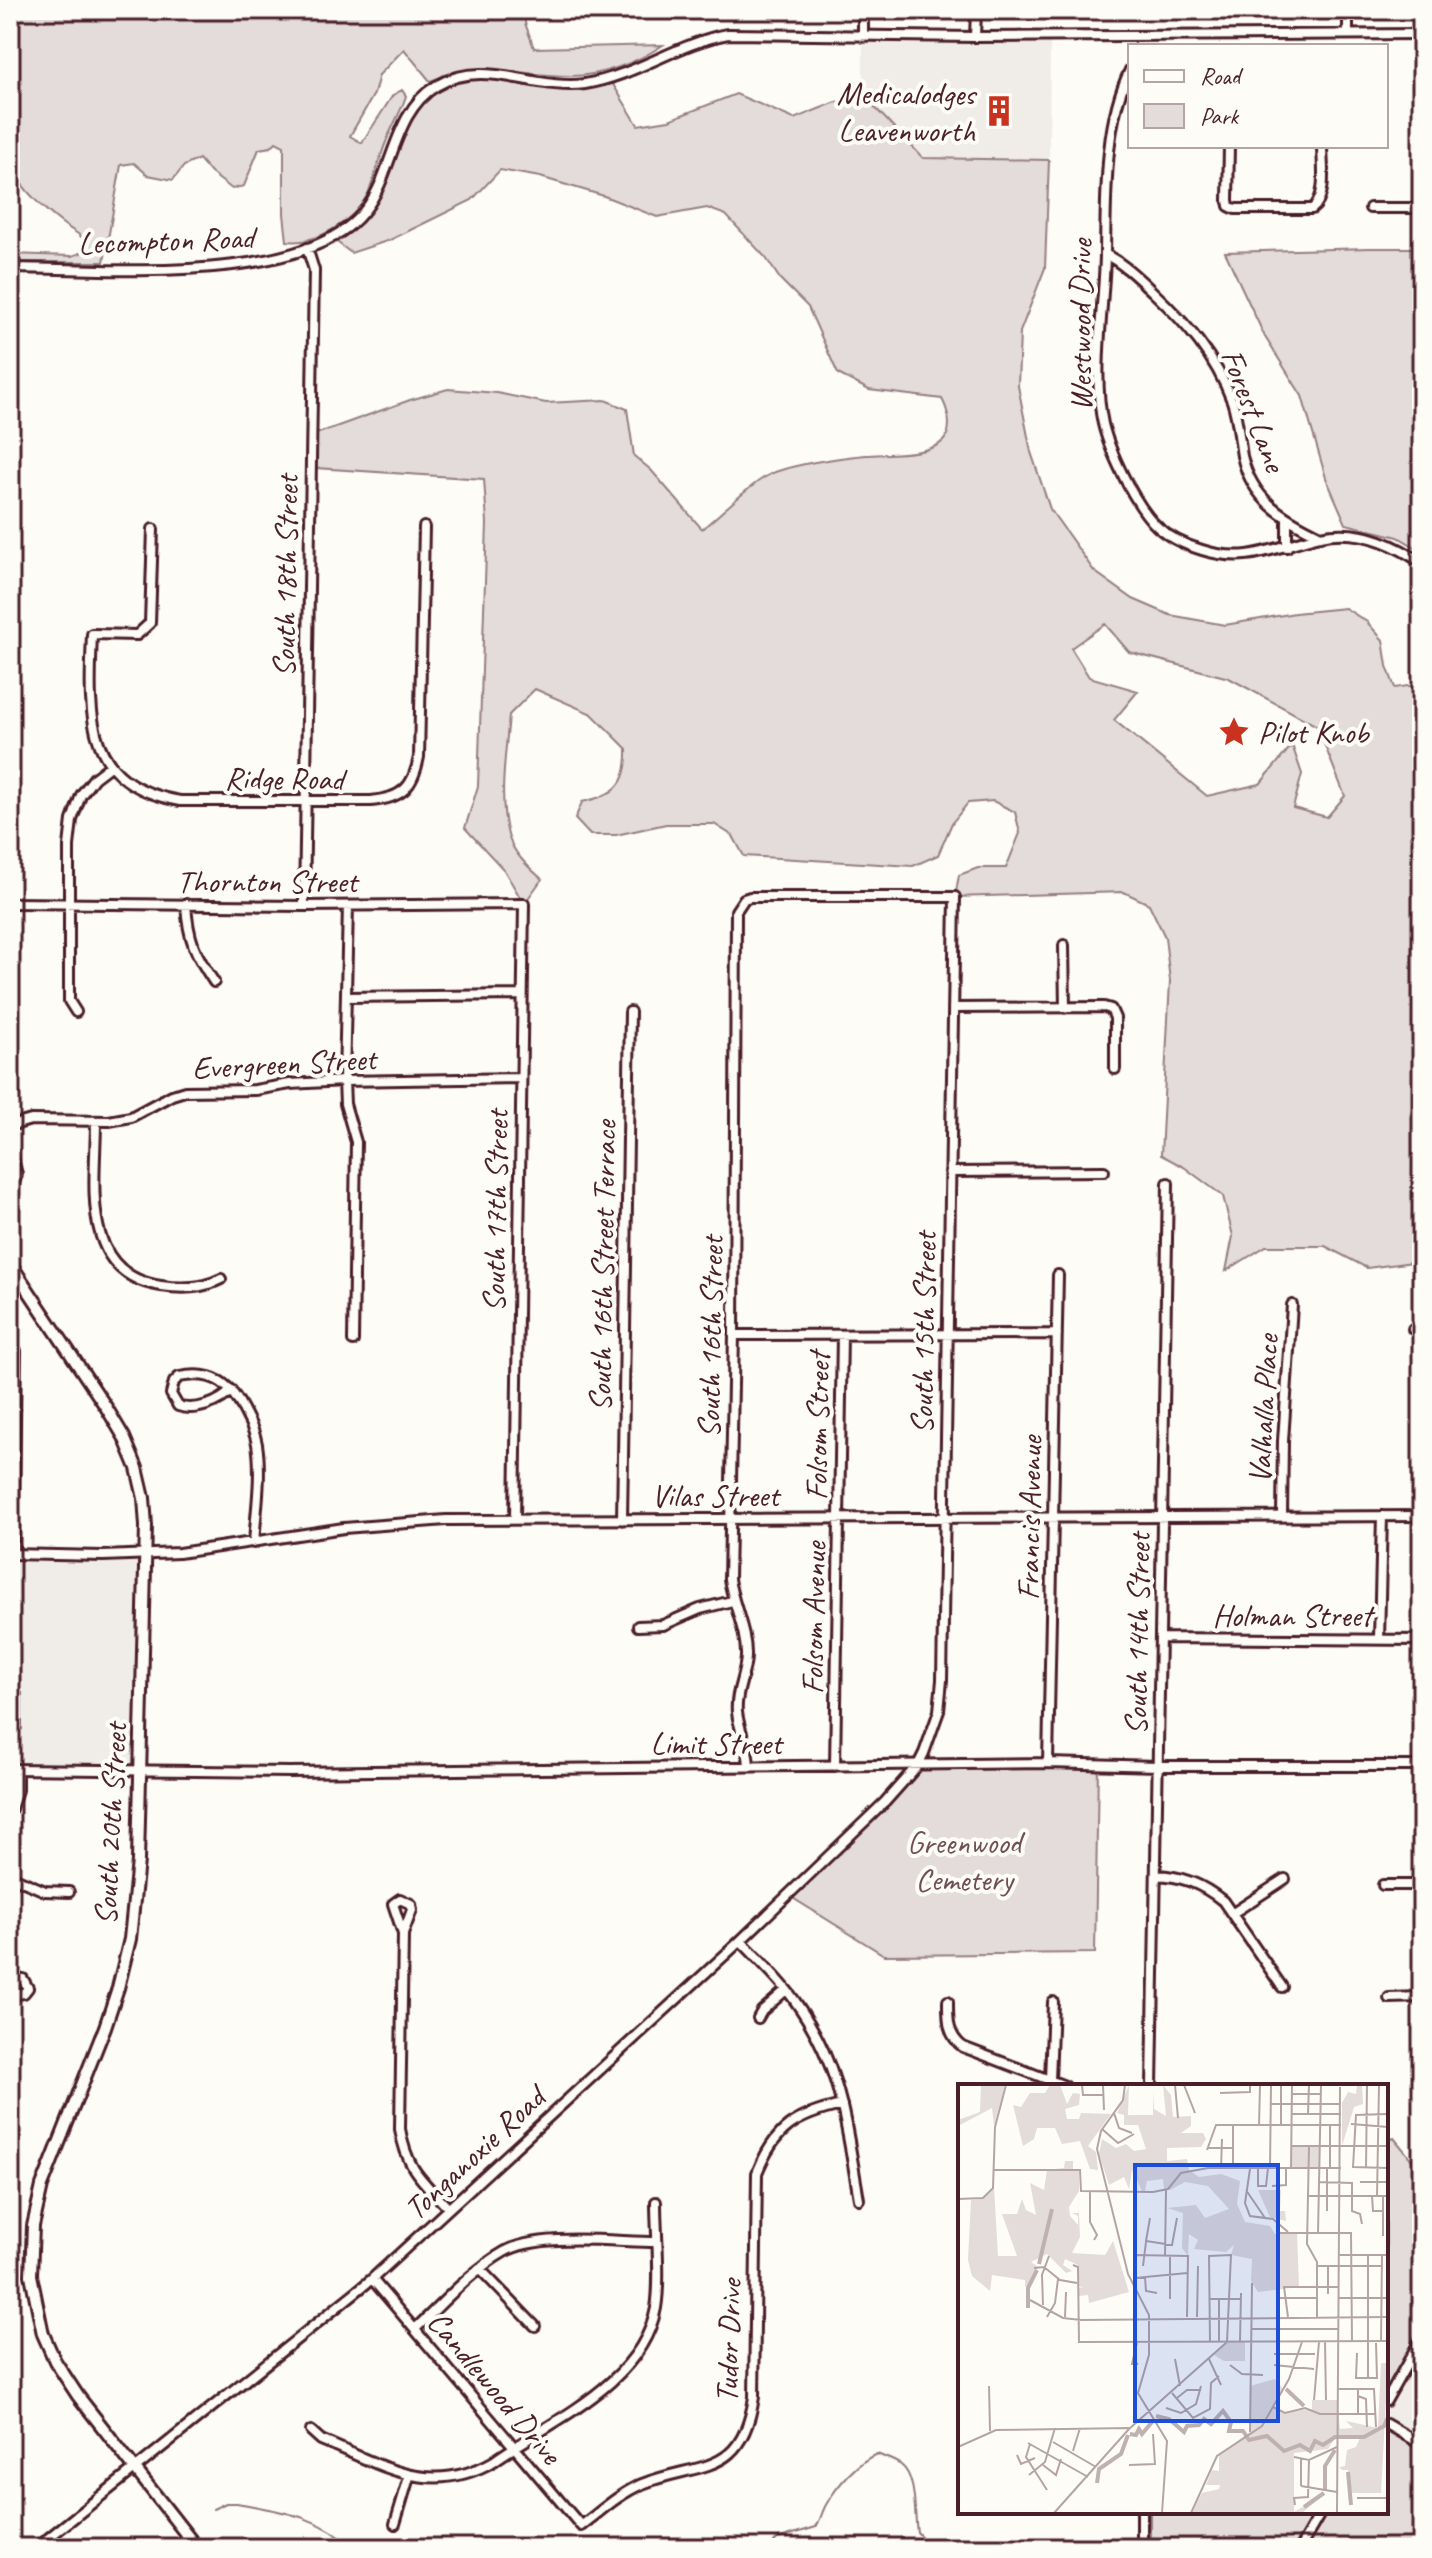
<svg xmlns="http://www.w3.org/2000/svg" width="1432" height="2558" font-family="Caveat,sans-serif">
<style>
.built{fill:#f0ece8}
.green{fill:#e3dcda;stroke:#967e82;stroke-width:2;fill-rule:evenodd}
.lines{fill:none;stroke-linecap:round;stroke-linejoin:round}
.stream{stroke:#91777b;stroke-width:2}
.minor-casing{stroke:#4a1f2b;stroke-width:14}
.major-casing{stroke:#4a1f2b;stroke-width:16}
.minor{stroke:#fdfcf7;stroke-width:8}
.major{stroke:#fdfcf7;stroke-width:10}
.labels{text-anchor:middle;stroke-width:8;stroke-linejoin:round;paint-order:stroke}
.poi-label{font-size:32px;fill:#4a1f2b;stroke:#fdfcf7;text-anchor:end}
.street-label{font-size:32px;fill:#4a1f2b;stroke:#fdfcf7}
.park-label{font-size:32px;fill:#704e57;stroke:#fdfcf7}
.inset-river{fill:none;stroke:#c0b1b1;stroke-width:4}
.inset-road{fill:none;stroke:#b5a4a5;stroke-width:2}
.view{fill:#1d4ed8;fill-opacity:0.15;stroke:#1d4ed8;stroke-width:4}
.inset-edge{fill:none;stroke:#4a1f2b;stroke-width:4}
</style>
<rect width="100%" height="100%" fill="#fdfcf7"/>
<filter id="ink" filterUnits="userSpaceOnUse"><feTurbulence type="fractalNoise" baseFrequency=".0125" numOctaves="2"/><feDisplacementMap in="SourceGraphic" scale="16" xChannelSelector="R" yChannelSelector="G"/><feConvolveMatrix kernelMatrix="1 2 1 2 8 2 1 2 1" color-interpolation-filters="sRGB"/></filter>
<g filter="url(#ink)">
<path class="built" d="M863,37H1050L1049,160L923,158L863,95Z
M10,1554L145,1555L140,1770L10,1769Z
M1422,2337V2445L1386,2424V2401Z"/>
<path class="green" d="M10,10H525V23L534,48L663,45C636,63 602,76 570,76C513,76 488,58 430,81L404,49L379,75L374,94L350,136L362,143L393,95L402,90L406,96C401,112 392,126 386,142C379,159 375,179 367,196C353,221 316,245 287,241L284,214V146L276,142L271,147L259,149L244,186L232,189L211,173L199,159L184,166L173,180L148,175L134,163L121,165L104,262H10V254L72,256L81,253L86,245C83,234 72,231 63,224C42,208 21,188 10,165Z
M471,74L582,84L609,78L638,125L669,120L736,94L794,119L836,102L863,95L923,158L1049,160L1045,268L1020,332L1018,386L1031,452L1050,509L1094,571L1133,599L1170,615L1225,625L1295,613L1345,608L1367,622L1383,640L1387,666L1395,688L1422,684L1420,1261L1367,1268L1325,1246H1266L1226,1271L1233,1236L1223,1196L1184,1167L1161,1155L1170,981L1165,937L1149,904L1124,892L955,897L959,875L978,868H1006L1020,833L1015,812L993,801L968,803L952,823L938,855L913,866L744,856L733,836L714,824H666L616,835H590L575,819L582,802C616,795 628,784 627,749L592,714L535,689L509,715C506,753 498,796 508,835C513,853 528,867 542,879L524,904L504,870L465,828L478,786L487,523L484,479L316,468V434L410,400L448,389L497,393L546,403L605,400L627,409L634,456L651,470L702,529C720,515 755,479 775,472C804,462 836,458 866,455C886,453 930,456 944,440C953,429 948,410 942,399L869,390L838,374L808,307L780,279L766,258L726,215L707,208L657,217L604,196L540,177L500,170L472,200L390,240L351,253L333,239L363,213L399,135L425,94ZM1105,624L1129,652L1229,678L1317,726L1345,796L1327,817L1293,808L1302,774L1292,745L1260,784L1207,796L1114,720L1138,691L1089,677L1071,648Z
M1369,248H1422V551L1398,537L1346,524L1326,478L1302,396L1265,337L1225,252Z
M10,1693H22V1729L10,1728Z
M1098,1764L1095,1953L884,1955L788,1895L918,1765Z
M1394,2138L1422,2172V2337L1386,2401V2141Z
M1386,2424L1422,2445V2548H1150V2512H1386Z"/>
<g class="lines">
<path class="stream" d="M213,2509L226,2503H237C279,2511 322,2516 352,2548
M679,2548C691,2536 708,2537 721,2548
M770,2548L777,2539L816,2527C821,2519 822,2511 827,2503C837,2486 858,2461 877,2454C884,2457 894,2460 901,2465C917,2477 914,2514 917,2532L932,2548"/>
<defs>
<path id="minor" d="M1348,34V10
M863,37V10
M975,37L976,10
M1130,70C1104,122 1106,197 1105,255C1104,306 1092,374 1103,424C1108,445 1118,466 1128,485C1148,522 1162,538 1202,550C1249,565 1276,546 1320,536C1357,528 1392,542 1422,563
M1229,146L1228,200L1229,206L1235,209H1312C1328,197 1322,164 1322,146
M1370,208H1422
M1105,254C1124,264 1137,277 1153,292C1187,324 1215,356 1232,401C1238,418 1239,438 1242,456C1252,500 1283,518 1321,536
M10,268C100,268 306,288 365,210C394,173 393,112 436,86C484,57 535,91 585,84C635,76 678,43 728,34L975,37L1422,34
M153,529L150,623L137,635L92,634C89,713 82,784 180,801H371C402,798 413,788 419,757L424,527
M1287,547V520
M10,903L304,906L524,904L515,1519
M186,904C188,939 195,954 214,982
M304,906L314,270L307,248
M348,906L344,1081L345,1104L356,1142L353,1341
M1064,945L1065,1008
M346,997L521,995
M953,1008L1104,1007L1111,1009L1115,1018V1069
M76,1012L69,1001V846L72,820L81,795L94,778L111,765
M96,1121C96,1182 78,1274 161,1286C182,1289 202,1289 221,1279
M10,1126L31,1120L109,1121L131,1117L172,1095L185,1091L255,1090L290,1084L344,1081L520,1078
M10,1149L17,1174L10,1195
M950,1172L1104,1171
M1413,1329H1422
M734,1335L1057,1334
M231,1390C221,1403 194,1412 178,1406L171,1394L174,1382L179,1377C215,1370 231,1384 246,1415C251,1424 255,1434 257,1444C262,1476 256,1511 254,1543
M1282,1516L1283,1441L1292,1305
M622,1520L630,1012
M10,1554L103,1556L179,1553L344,1528L446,1520L1422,1516
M13,1554L16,1351
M638,1626L663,1625L700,1609L732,1601
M1161,1638L1422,1640
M1379,1639L1382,1516
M1048,1763L1058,1275
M835,1766L842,1335
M10,1769L290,1772L1048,1763L1158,1766H1422
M10,1812L17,1790V1769
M1156,1875C1182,1876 1202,1884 1223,1901L1282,1987
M10,1876L45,1891L69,1892
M1383,1885H1422
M1233,1913L1285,1879
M403,1934L393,1904L400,1899L411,1904L412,1910L403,1934L400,2129C407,2170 421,2179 448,2208
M741,1941C759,1960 780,1979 795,2001C842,2067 845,2122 859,2199
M10,1978L23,1979L28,1988L24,1993L10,1995
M1389,1998L1422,1997
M948,2001C948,2019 947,2035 963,2047L1065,2086
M758,2018L762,2011L786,1990
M1050,2080L1053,2002
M1152,2086L1168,1183
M480,2269L535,2326
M372,2279L581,2526C601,2511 619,2494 642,2484C700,2461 742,2478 754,2397L757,2173C775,2128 796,2115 842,2105
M415,2329C443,2303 471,2271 504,2252C539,2232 615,2242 656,2242
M1386,2401L1422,2337
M1386,2424L1422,2445
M311,2431L321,2440C382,2465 430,2498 494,2461C552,2420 642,2384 656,2308C661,2278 656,2234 656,2202
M395,2524L409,2477
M36,2548L372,2279L738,1943L885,1802L918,1765L924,1753L939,1711L942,1680L955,897H750L744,899L736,911L734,1335L729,1579C733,1605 747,1631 746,1657C745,1676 735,1693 737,1712C739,1732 748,1742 749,1766
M1142,2548V2512
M1300,2548L1321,2512"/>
<path id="major" d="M10,1263L106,1407L124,1437L137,1468L144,1498L146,1526L138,1861L130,1939L118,1988L105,2027L42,2186L33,2226L31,2275L43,2334L55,2361L78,2396L197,2548"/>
</defs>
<use href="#minor" class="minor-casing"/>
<use href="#major" class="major-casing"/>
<use href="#minor" class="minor"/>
<use href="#major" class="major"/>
</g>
</g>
<defs>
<symbol id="building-bare" viewBox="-9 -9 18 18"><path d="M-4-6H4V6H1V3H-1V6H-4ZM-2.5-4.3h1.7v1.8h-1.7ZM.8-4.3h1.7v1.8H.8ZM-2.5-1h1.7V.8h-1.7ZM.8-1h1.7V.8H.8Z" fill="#c8321e" stroke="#fdfcf7" stroke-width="2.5" paint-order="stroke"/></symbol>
<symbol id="sight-bare" viewBox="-9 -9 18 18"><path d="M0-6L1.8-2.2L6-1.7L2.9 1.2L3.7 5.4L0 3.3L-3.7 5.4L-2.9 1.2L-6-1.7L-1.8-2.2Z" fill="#c8321e" stroke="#fdfcf7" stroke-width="2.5" paint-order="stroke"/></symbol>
</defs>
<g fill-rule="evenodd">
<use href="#building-bare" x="977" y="89" width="44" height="44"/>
<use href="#sight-bare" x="1212" y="710" width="44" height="44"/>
</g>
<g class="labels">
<g class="poi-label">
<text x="975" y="104">Medicalodges<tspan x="975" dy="37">Leavenworth</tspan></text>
<text x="1258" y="743" text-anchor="start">Pilot Knob</text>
</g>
<g class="street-label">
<text transform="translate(166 240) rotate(-2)" y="11">Lecompton Road</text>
<text transform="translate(1080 325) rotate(-90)" y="11">Westwood Drive</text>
<text transform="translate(1254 410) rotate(69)" y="11">Forest Lane</text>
<text transform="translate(285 576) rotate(-89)" y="11">South 18th Street</text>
<text x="284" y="789">Ridge Road</text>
<text x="267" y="892">Thornton Street</text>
<text transform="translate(284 1063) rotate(-3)" y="11">Evergreen Street</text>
<text transform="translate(495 1211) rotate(-89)" y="11">South 17th Street</text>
<text transform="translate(602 1266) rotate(-89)" y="11">South 16th Street Terrace</text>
<text transform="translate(923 1333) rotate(-89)" y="11">South 15th Street</text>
<text transform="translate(710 1337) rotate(-89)" y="11">South 16th Street</text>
<text transform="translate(1263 1409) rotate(-87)" y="11">Valhalla Place</text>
<text transform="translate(817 1426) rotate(-89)" y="11">Folsom Street</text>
<text x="715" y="1506">Vilas Street</text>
<text transform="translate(1029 1518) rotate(-89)" y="11">Francis Avenue</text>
<text x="1292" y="1626">Holman Street</text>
<text transform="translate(813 1618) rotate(-89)" y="11">Folsom Avenue</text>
<text transform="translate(1137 1634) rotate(-89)" y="11">South 14th Street</text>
<text x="716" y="1754">Limit Street</text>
<text transform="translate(110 1824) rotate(-87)" y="11">South 20th Street</text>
<text transform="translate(474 2153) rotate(-43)" y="11">Tonganoxie Road</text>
<text transform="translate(728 2341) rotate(-88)" y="11">Tudor Drive</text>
<text transform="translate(495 2387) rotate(50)" y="11">Candlewood Drive</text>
</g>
<g class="park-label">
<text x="964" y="1853">Greenwood<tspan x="964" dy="37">Cemetery</tspan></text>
</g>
</g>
<g transform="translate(958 2084)">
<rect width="430" height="430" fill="#fdfcf7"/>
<path d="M47,1L36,42L34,24L0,42V36L22,28L23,2ZM92,1H102L109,20L115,9L122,10L121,21L107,25L109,35H121L123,29L153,30L130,62L138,68L140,86L132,85L122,57L104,60L97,44H79L76,55L65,62L55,21L63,23L72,9H87ZM171,1L170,31H195V8L196,25L208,32L205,1L213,11L215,33L233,32V42L223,49H245L248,55L243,63L209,64V77L229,75L231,86L241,93L263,90L282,97L279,120L287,138L312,142L317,150L339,149L341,203L300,208L293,197L294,175L273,171L276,161L268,168L236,165L240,156L231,150L230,172L224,164L225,129L209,124L238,121L247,134L271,125L250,102L227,98L212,106L206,105L205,95L189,97L187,107H184L174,86L171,105L166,93L151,101L141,70L144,55L158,64L168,60L176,67L188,65L180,41H166V31L159,29ZM399,1H404L405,20L396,23L384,62V19L390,8L398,10ZM334,62L361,63V84H333ZM107,77H115V86L121,87V107L111,123L112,132L120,141V132L114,129H121L120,112L122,153L114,169L147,171L155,157L171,208L131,219L130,211L121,212L120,204L125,203L120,202V181L107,175L105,181L114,187L108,189L89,170L73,178L80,183L72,202L67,203V196L34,191L32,207L14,192L10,176L13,116L22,115L36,103L40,172H59L44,130H59L64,115L68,126L78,131L72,99L86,106L89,86L106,84ZM300,106H323L322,127H327L328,137L312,133ZM269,258H287V277H266L256,271ZM423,279H430L423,409H394V417L390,413V386H384L381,383L387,382L389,366L398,363L402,354L379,351L370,365L336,369V428L368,409L344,429H234L244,409L261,405L262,401H248L254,386L261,387V371L293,347L292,302L317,295L325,305L315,323L325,328L354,325V316H379L382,345L395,344L388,337L420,344Z" fill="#e3dcda"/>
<path class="inset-river" d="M81,180L94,125M70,224V204L79,186M328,305L346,322M198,332L211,335L226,348L229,342L241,341L246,335L253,340L265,327L273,338L271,347H285L291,356L309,352L326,367L342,361L352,367L357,357L365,361L377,353H406L426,342L430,333M172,350L178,351L181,345L184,350L194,338M390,388L393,421M139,399L141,385L163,370L170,351M367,406V382L377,366M346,423L366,409"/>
<path class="inset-road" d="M124,1L125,11H145M145,1L146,26M167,1L165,16L143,47L139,65L170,190L191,231V271L180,309L209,357L204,429M217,1L220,34M226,1L237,29M323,1V41M262,9L292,8V1M334,10H363M313,20H383M156,29L161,44L174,49M334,30H383M350,30L351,1M430,30L398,31L395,83L430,84M393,40L430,43M275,41V85M301,41L302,1M144,45L160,59L176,50M334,62H430M351,63L349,160L359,178V233M250,64H275M249,66L258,41H383M312,84L313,1M333,84L334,1M372,84V41M408,84L409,1M263,85L264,55M292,85L287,119L292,132L315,135L330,148M300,85V102H308L310,84M36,86H122L123,107L195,108L210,105L223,89L250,84H383M361,98L394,99V127L402,130L404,140M402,98H430M314,102L328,101V84M288,106L307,134M132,107V138L139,151L136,156M350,112H430M414,112L415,127H425M419,112L421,1M425,112V152M0,115L25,114L35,104L37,43L48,1M369,127V84M192,134L188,157L214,161L219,134M320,149H393L394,257M360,149L363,1M381,171H430M410,171V294M207,172L208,106M212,172V215M115,181L120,183L121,258L430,257M185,182L188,158M359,182H424M76,184L86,183L102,196L119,199M187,193L188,207L199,209M177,194L229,189M177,202V171L230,172L229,233M370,210V182M318,214H359M380,214H430M251,215H283M72,216L105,234L123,236L430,233M85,221L84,191L91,172M89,233L97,219L100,195M107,233L108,208M239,233L240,182M330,233L326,203H381M294,245H380M282,257L283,209M261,258V215M367,258L368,316M423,258L424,171M399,269L398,294H419L418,259M316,270H357M217,275L222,302M251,275L263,301M174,278L180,280H174L179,258M272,281L284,290L305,291M316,281L356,285M31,302L32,347M380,305H416L418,343M214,309L235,334L252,325L253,299L261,292M400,312L408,315L409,343M219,314L229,306H243M356,316L361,258M315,323L327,329L347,324L362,330H418M208,324L223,329L238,320L243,302M400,330V305M292,348L294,199M95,358L138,383M70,359L130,393M72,360L68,373L89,406M0,363L38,346L171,344M115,367L122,344M59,371L63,380L77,374M336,373L351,376L379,363M343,374V402M85,381L98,391L103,375M171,381L197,380L195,350M71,391L87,378L97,344M343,402L379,408M399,414H430M337,421L336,414L350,413L351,376M96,429L171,345L269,258L273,171L251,172L252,258M233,429L259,372L304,342L331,295L344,258M379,429L382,3"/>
<path class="view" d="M177,81H320V337H177Z"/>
<rect width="430" height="430" class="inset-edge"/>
</g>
<rect width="1432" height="2558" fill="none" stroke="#fdfcf7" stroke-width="40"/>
<rect x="20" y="20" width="1392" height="2518" fill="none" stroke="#4a1f2b" stroke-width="3" filter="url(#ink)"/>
<rect x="1128" y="44" width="260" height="104" fill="#fdfcf7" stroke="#b5a4a5" stroke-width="2"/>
<rect x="1144" y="70" width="40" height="12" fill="#fdfcf7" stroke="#b5a4a5" stroke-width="2"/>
<text x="1200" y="84" font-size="24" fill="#4a1f2b">Road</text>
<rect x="1144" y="104" width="40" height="24" fill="#e3dcda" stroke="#b5a4a5" stroke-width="2"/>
<text x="1200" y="124" font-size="24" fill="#4a1f2b">Park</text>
</svg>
